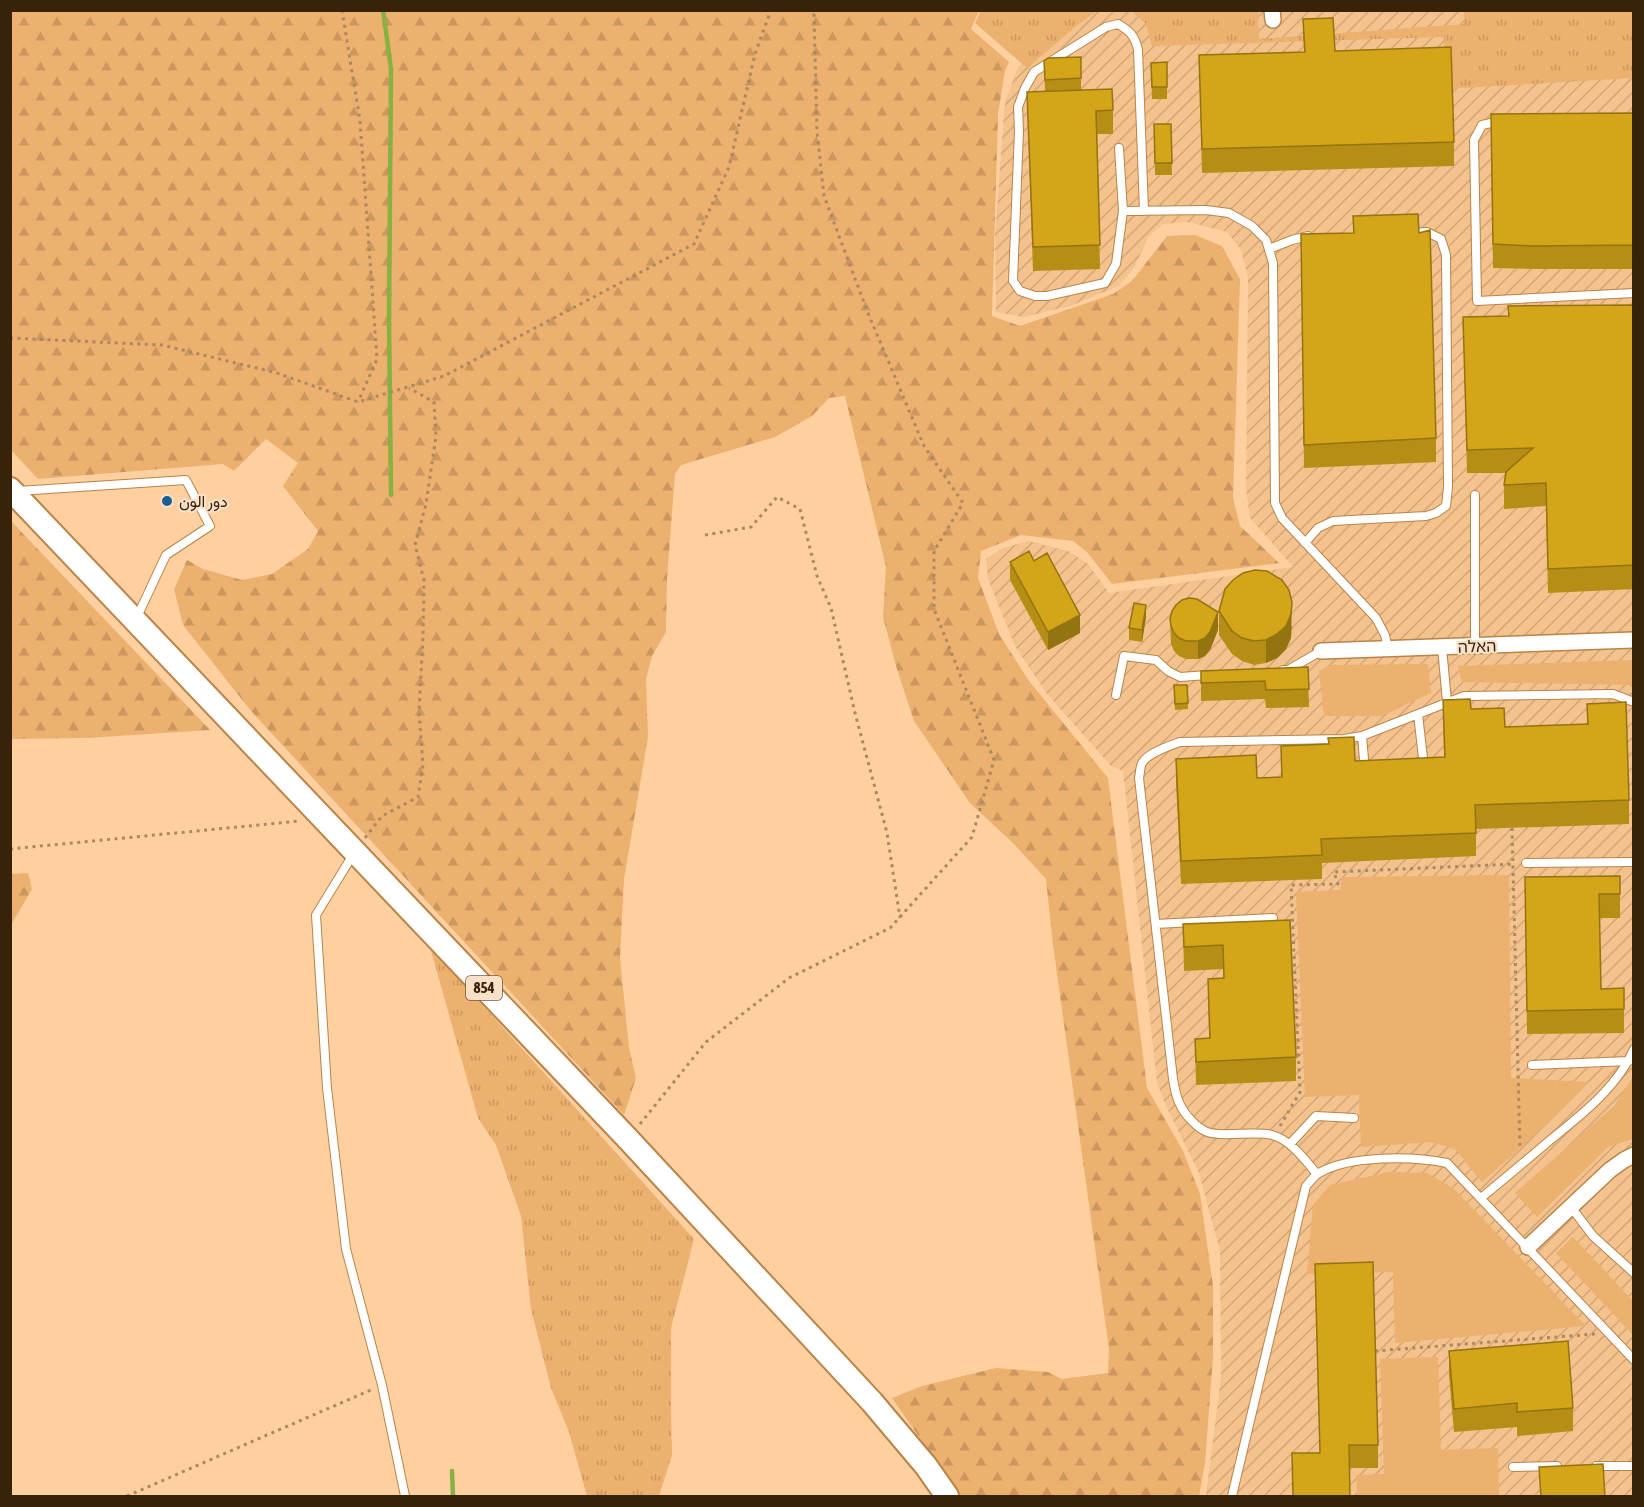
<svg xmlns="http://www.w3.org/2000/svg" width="1644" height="1507" font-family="'Asap Condensed',Vazirmatn,'Noto Sans Hebrew',sans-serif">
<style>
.industrial{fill:url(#industrial-furrows)}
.grass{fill:url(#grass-tufts)}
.forest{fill:url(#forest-firs)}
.green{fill:#ecb06f}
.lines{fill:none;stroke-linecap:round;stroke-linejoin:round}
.stream{stroke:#87b141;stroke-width:4.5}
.lane-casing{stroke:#ba8447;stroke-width:10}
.street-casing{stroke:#ba8447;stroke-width:18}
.primary-casing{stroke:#ba8447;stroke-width:26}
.path{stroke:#ac8861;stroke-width:3;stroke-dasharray:3 4.5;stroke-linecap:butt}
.lane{stroke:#fff;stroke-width:8}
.street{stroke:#fff;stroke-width:15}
.primary{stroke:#fff;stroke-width:22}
.wall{fill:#b68e15}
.shaded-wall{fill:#947411}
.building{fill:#d4a518;stroke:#947411;stroke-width:1.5}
.poi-dot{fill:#1b5e93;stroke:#f9e1c9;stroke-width:2}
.labels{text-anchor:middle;stroke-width:4.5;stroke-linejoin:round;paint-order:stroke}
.shield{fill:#f9e1c9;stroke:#725b42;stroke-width:1.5}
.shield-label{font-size:15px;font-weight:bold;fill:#382208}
.poi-label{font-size:16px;fill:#382208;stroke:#f9e1c9;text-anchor:start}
.street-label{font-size:16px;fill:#382208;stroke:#f9e1c9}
</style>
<defs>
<pattern id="industrial-furrows" width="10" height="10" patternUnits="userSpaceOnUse" patternTransform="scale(1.5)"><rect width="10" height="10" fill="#f4c28d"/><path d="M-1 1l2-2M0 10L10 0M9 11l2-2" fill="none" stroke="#d2a678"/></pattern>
<pattern id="grass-tufts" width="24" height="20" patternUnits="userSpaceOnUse" patternTransform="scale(1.5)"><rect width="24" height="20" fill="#ecb06f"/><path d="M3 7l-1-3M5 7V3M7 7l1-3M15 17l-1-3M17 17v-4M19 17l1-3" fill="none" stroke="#cb975f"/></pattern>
<pattern id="forest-firs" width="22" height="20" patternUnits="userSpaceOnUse" patternTransform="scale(1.5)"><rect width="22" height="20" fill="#ecb06f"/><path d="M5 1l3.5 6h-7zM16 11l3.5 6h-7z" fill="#cb975f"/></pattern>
</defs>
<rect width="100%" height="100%" fill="#fecf9f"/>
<path class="industrial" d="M1086,11H1633V1496H1206L1221,1377L1220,1251L1199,1173L1166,1106L1157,1083L1123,771L1111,766L1047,694L1015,646L988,579L986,559L1003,548L1029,541L1068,551L1088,564L1109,593L1293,567L1250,518L1246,488L1248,278L1241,250L1227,232L1188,222L1163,224L1149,236L1134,268L1119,286L1070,306L1023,317L996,312L995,234L1005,102L1018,67Z"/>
<path class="grass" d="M981,11V10L1108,11L1095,12L1074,28L1027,68L975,23Z
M1118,11H1258L1259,39L1464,24V11H1633V78L1444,89V37L1152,46L1146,24L1133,12Z
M430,947L694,1239L671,1328V1411L672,1455L659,1496H587L569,1432L551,1388L531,1309L521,1216L496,1145L478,1118Z"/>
<path class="forest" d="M11,11H979L971,29L1009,62L1005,71L998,114L992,316L1020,326L1113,294L1132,281L1167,236L1195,235L1222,246L1240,279L1233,498L1240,526L1279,563L1112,584L1087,552L1073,541L1021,535L981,551L978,578L999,634L1029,681L1108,778L1147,1088L1183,1151L1200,1194L1213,1286V1357L1205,1463L1199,1496H960L892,1398L922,1386L996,1368L1048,1372L1062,1379L1108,1373L1109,1349L1053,945L1046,879L1014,844L970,803L914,721L896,666L883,617L886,567L845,396L829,398L812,416L775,437L681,465L675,474L667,579L666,632L652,656L646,679L648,737L624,879L620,958L629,1048L636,1078L624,1115L251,711L183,625L174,589L187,560L203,569L242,580L272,574L308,549L318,531L283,486L298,463L266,439L234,471L223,464L38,479L11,450Z
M11,521L12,522L210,730L87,738L11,739Z
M28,873L32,889L11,925V874Z"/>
<path class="green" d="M1633,660V688L1629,685L1462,682L1458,666Z
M1428,664L1431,693L1382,716H1324L1319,671L1331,665Z
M1509,875L1511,1078L1589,1082L1548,1123L1482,1182L1455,1149L1431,1142L1361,1147L1359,1095L1305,1097L1296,892L1340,890L1342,877Z
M1633,1077V1139L1608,1147L1537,1217L1515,1193L1614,1106Z
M1389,1172L1427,1173L1453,1188L1586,1326L1395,1343L1393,1272L1307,1274L1313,1205L1330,1185Z
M1573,1237L1633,1301V1335L1556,1253Z
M1438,1357L1441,1450L1498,1448L1499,1496H1357L1356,1475L1384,1474L1380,1359Z"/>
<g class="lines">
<path class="stream" d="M383,10L391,69L389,320L391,495
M452,1471L453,1496"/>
<defs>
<path id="lane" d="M1500,121L1482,125L1474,140L1477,301L1634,293
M1119,148L1123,211L1206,210L1229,213L1252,226L1266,240L1273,263L1275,503L1282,518L1376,618L1385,635L1388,649
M1123,211L1116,264L1105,283L1047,296H1035L1020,291L1013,281L1019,131L1018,107L1025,88L1034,72L1106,27L1118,24C1130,31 1135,36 1138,50L1144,211
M1269,249L1292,240L1308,236
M18,491L186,480L210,526L166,555L137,617
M1475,495V646
M1305,543L1318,528L1333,521L1426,516L1436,513L1446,506L1448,487L1446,255L1441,239L1427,232L1410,233
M1442,647L1447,702
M1283,670H1288L1321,651
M1116,695L1124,656L1156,660L1168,671L1180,677L1208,675
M1418,714L1424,767H1423
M1362,736L1365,771
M354,853L316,915L327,1088L346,1249L382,1385L405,1496
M1526,863L1634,862
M1156,924L1273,918
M1532,1065L1629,1061
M1290,1144L1316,1116L1354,1118
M1317,1174C1305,1160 1291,1140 1272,1135C1254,1130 1217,1139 1203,1130C1199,1128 1195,1124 1192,1121C1179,1108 1176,1097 1173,1079L1139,778C1140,774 1140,767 1142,763C1148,753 1169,746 1180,742L1344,739L1362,736L1464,696L1613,694L1634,702
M1481,1198C1504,1179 1527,1160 1549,1141C1581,1115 1617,1088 1634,1049
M1571,1207L1593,1236L1634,1273
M1596,1466H1634
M1513,1467L1557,1466
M1232,1496L1306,1186C1310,1182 1314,1176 1319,1173C1350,1155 1413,1156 1447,1163L1634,1360"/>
<path id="street" d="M1272,10L1273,20
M1321,651L1634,640
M1528,1247L1610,1170L1624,1160L1634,1155"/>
<path id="primary" d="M10,489L628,1139L872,1402L926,1466L947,1496"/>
</defs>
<use href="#lane" class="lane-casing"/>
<use href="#street" class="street-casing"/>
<use href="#primary" class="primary-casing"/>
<path class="path" d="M342,10L360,121L377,359L358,402
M10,338L162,345L277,373L358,402L444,376L694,244L729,167L755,54L771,10
M705,535L751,527L777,497L800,509L817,576L831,608L855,713L887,833L900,918
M1512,828L1520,1150
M365,838L382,816L418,797L423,765L419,711L423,637L424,580L415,545L426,504L436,436L434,402L409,388
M10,849L300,821
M640,1124L706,1042L789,978L890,928L972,837L994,760L934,609V551L963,503L924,446L868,313L824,196L817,131L814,14L817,10
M1280,1126L1300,1092L1291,885L1338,884L1334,872L1515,864
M1375,1351L1595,1334
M127,1496L373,1389"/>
<use href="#lane" class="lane"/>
<use href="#street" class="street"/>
<use href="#primary" class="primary"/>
</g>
<path class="wall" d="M1303,19L1335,51L1454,142V166L1202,173L1199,55L1304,52Z
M1081,57V90L1113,110V134H1097L1100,269L1033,271L1027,92H1045L1044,61Z
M1167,62V99H1152L1151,63Z
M1634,113V269H1532L1493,268L1491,138Z
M1154,124H1171L1172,175H1155Z
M1353,216L1419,233L1436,438V462L1304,468L1301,234L1353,233Z
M1634,305V589L1548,593L1546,506L1504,509V485L1506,473H1467L1463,317L1508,316Z
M1034,561L1080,633L1048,650L1010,580V562Z
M1219,611L1292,626L1291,638L1286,649L1277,658L1266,663L1254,665L1242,661L1232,654L1219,635Z
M1146,617L1142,642L1129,640V628Z
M1170,619L1218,630L1210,650L1205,656L1198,659H1186L1179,656L1174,651L1171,644Z
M1308,667L1309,707L1266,708L1265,699L1201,701V671Z
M1174,685H1187L1188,709L1175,710Z
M1443,700L1471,709L1505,727L1587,724V704L1629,800V824L1476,829V856L1322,863V879L1181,884L1176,783V759L1257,778L1281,777V746L1355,761L1444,757Z
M1620,876V918H1599L1601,989L1624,988V1033L1527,1034L1525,901Z
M1290,920L1296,1057V1081L1196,1085L1195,1039L1209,1038L1208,979L1223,978V969L1184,971L1183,924Z
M1315,1264L1378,1445V1468H1349L1320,1453Z
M1449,1351L1573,1408V1431L1517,1436V1427L1454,1432L1449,1375Z"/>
<path class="shaded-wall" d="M1292,602L1291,638L1286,649L1277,658L1266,663V640Z
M1146,605V617L1142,642V630Z
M1218,612V630L1210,650L1205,656L1198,659V641Z
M1080,615V633L1048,650V632Z"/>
<path class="building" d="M1333,18L1335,51L1451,47L1454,142L1202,149L1199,55L1305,52L1303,19Z
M1081,57V78L1045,80L1044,61L1048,58Z
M1167,62V87H1152L1151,63Z
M1112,89L1113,110L1096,111L1100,245L1033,247L1027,92Z
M1634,113V245L1532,246L1493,244L1491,114Z
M1154,124H1171L1172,163H1155Z
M1418,214L1419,233L1430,230L1436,438L1304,445L1301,234L1354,233L1353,216Z
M1634,305V565L1548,569L1546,483L1504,485L1506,472L1533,448L1467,450L1463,317L1509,316L1508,306Z
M1029,551L1034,561L1047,553L1080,615L1048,632L1010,562Z
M1255,570L1267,571L1282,580L1289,590L1292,602L1291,614L1286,626L1277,634L1266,640L1254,641L1242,638L1232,631L1219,611L1225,589L1233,580L1243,573Z
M1189,598L1197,599L1218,612L1210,632L1205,638L1198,641H1186L1179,638L1174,633L1171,626L1170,619L1172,611L1176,605L1182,600Z
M1134,603L1146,605L1142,630L1129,628Z
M1308,667L1309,689L1266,690L1265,681L1201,683V671Z
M1174,685H1187L1188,703L1175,704Z
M1470,699L1471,709L1504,708L1505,727L1588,724L1587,704L1626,702L1629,800L1475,805L1476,833L1321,839L1322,855L1181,861L1176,759L1256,755L1257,778L1282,777L1281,746L1329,744L1328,738L1354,737L1355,761L1445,757L1443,700Z
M1620,876V894H1599L1601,989L1624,988V1009L1527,1011L1525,877Z
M1290,920L1296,1057L1196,1062L1195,1039L1210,1038L1208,979L1224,978L1223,945L1184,947L1183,924Z
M1373,1262L1378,1445H1349L1350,1497H1293L1292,1453H1320L1315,1264Z
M1568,1341L1573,1408L1517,1412V1403L1454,1409L1449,1351Z
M1603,1464L1605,1497H1541L1539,1467Z"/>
<circle class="poi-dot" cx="167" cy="501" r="6"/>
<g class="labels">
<rect class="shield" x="466" y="976" width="36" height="24" rx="4.5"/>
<g class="shield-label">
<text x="484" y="993">854</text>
</g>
<g class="poi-label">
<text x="179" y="507">دور الون</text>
</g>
<g class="street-label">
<text transform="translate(1477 646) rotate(-2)" y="6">האלה</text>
</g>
</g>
<rect width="1644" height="1507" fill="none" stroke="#382208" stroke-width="24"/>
</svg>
